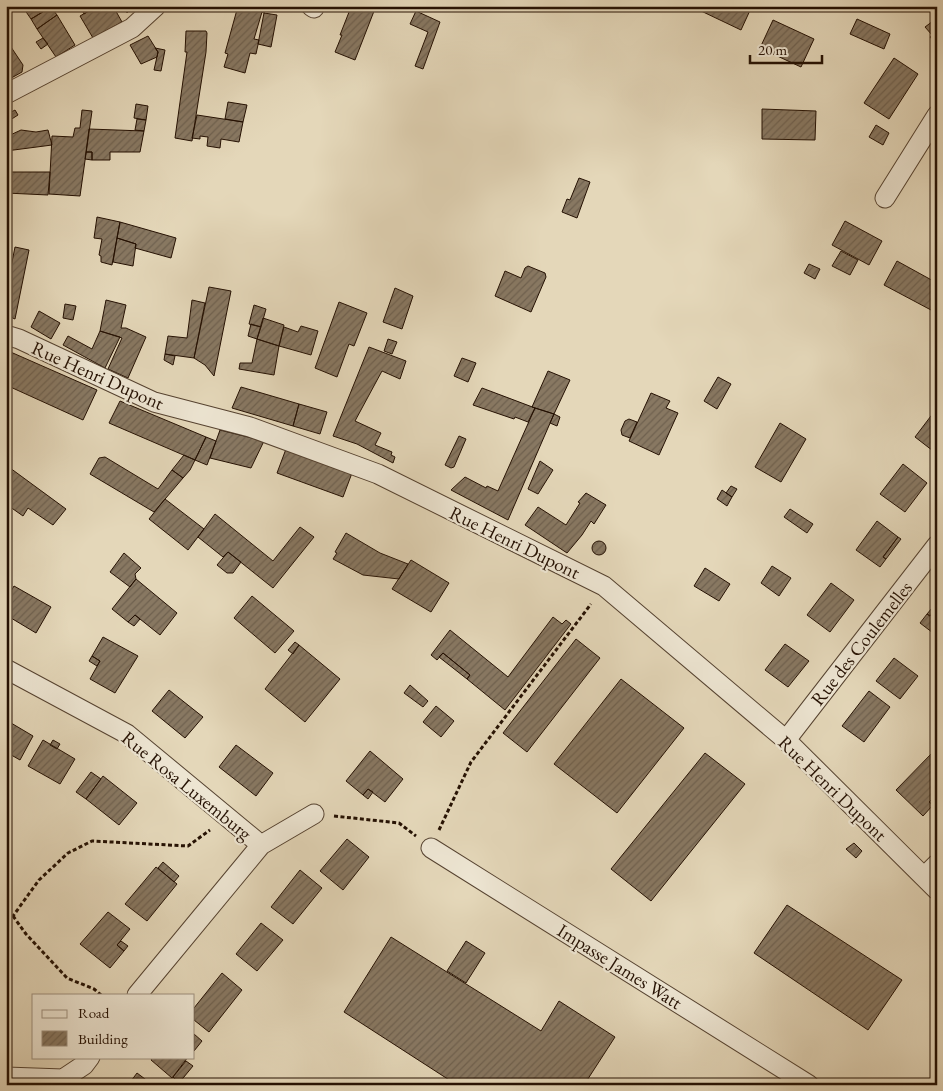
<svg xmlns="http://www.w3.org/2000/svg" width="943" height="1091" font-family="'EB Garamond',serif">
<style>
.building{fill:url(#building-hatch);stroke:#251103}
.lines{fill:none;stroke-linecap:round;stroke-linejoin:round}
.street-casing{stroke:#554230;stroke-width:21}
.path{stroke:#251103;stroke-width:3;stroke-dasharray:4 2.5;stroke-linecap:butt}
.street{stroke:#ede5d2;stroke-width:19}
.labels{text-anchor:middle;stroke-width:4.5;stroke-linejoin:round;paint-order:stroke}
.street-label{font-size:19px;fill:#251103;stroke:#ede5d2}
</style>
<defs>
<pattern id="building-hatch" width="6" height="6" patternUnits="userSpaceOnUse" patternTransform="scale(1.25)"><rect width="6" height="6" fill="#887862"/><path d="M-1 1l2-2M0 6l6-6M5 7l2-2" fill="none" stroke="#6f614f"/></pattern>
</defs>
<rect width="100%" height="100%" fill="#e4d7b9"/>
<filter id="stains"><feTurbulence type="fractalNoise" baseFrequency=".004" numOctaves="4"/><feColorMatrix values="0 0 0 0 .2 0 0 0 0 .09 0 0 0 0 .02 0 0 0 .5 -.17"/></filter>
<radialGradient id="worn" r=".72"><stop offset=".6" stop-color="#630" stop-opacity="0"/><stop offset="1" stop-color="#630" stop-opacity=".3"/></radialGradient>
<path class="building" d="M22,6H50L51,7L31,19Z
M80,6H97L84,14Z
M97,6H113L122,22L93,38L80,16Z
M123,6H134L127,13Z
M238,6H249L262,12L254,39L259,40L256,54L250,53L245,73L224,67L228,54L225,53Z
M249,6H270L264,13Z
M353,6H376L355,60L335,52L342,35H340L351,7Z
M701,6H752L741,30L699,10Z
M51,7L57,15L37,29L31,19Z
M416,11L440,22L423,69L415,66L428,32L410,24Z
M264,13L277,15L271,47L258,44Z
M57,15L75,45L56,57L37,29Z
M937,18V32L932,35L925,27Z
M857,19L890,34L884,49L850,34Z
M773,20L814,39L801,67L760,48Z
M186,31H206L207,33L206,52L192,141L175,138L187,52H185Z
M937,32V45L930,37Z
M148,36L158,52L157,57L141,64L130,45Z
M43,38L48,44L41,49L36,42Z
M11,47L23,65L22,72L6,81V51Z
M155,48L165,50L161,71L154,70L158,52Z
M894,58L918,74L889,119L864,103Z
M228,102L247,105L243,122L225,119Z
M136,104L148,106L146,120L134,118Z
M762,109L816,111L815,140L762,139Z
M15,110L18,115L7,122L6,115Z
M82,110L92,111L80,196L49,194L52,136L73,137L75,128H80Z
M197,115L243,122L239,142L221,139L220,148L207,146L208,137L200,136V139L192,138Z
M137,119L146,120L144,131L135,130Z
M876,125L889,133L883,145L869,137Z
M89,129L144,131L140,152H110V160H92V152H86Z
M21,130L36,132L48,130L52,145L6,151V137Z
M86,152H92V160L85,159Z
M6,172H50L48,195L6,193Z
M579,178L590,182L577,218L562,212L567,199L570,200Z
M97,217L120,222L112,265L101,262V256L99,255L102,239L94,238Z
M845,221L882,241L869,265L832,245Z
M120,222L176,238L171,258L135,248L136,244L117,238Z
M117,238L136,244L133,266L113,262Z
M15,247L29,250L15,319L6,315V292Z
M841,251L858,260L850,275L832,266Z
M897,261L937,283V299L931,310L884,285Z
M809,264L820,269L815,279L804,273Z
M528,266L545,273L546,277L531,312L495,296L505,271L521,278L525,268Z
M209,287L231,291L214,376L205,365L194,358Z
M395,288L413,296L402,329L383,322Z
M106,300L126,305L121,328H126L146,337L128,378L108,369L122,338L100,331Z
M192,300L205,303L194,358L165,354L168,336L187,338Z
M339,302L367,313L354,346L349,344L337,377L315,368Z
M65,304L76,306L73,320L63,318Z
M254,305L266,309L261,327L249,324Z
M39,311L60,323L51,339L31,327Z
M263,318L284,325L279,346L257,339Z
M251,324L261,327L257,339L248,336Z
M301,326L318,331L311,355L279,346L284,327L298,332Z
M100,331L120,337L105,368L63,345L68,336L92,349Z
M257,339L279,346L274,375L239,369L240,363H252Z
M388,339L397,342L392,354L384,351Z
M369,347L406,361L400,379L382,371L355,421L381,433L375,445L392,452L391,455L395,457L393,463L357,444L333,436Z
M6,350L97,390L83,420L6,385Z
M165,354L175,356L173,365L164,360Z
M462,358L476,363L468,382L454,376Z
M548,371L570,380L554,414L532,407Z
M718,377L731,384L717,409L704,401Z
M241,387L299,404L293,426L232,408Z
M482,388L535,408L528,422L515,417L514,419L473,405Z
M651,393L670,401L666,408L678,413L659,455L629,441Z
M120,401L206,437L195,460L109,423Z
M299,404L327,412L320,434L293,426Z
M535,408L554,414L508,520L451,490L465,477L486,488L487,486L498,491Z
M937,408V454L915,437Z
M554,414L560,417L557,426L550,423Z
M629,419L637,422L630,438L622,435L621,430L625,421Z
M780,423L806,439L781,482L755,467Z
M220,430L264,441L251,468L210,458Z
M459,436L466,439L454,467L451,468L445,465Z
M206,437L216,441L207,465L195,460Z
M286,449L352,473L343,497L277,473Z
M184,455L195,460L190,470L183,478L172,470Z
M105,457L158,489L172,470L183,478L154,512L90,474L99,458Z
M540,461L553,470L538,494L528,489Z
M903,464L927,483L905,512L880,494Z
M6,465L66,509L53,525L28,508L23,516L6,504Z
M731,486L737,489L732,497L726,493Z
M722,490L732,497L727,506L717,499Z
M586,493L606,505L594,524L591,521L582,535L567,553L525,525L538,507L566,525L580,503L578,502Z
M165,499L204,529L188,550L149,519Z
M790,509L813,524L807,533L784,517Z
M215,514L273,561L300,527L314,537L273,588L228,552L223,557L198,537Z
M877,521L898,537L883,557L886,559L880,567L856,550Z
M346,533L380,553L408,564L399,579L363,575L333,559L337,553L335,552Z
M898,537L901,539L886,559L883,557Z
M592 548a7 7 0 1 1 14 0a7 7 0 1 1-14 0Z
M228,552L241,562L233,573H227L217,565Z
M124,553L141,568L135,574L136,579L130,587L110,572Z
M411,560L449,583L431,612L392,589Z
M772,566L791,578L779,596L761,583Z
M705,568L730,584L719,601L694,586Z
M136,579L177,613L160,635L135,615L128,622L112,609Z
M831,583L854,600L830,632L807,615Z
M14,586L51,607L36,633L6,615V599Z
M252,596L294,631L275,653L234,618Z
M937,602V608L930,616L927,614Z
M937,608V636L920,623L927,614L930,616Z
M135,615L140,619L134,626L128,622Z
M553,617L562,624L566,620L571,624L505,710L467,679L470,675L443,653L437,660L431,655L450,630L508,677Z
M103,637L138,656L115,693L90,679L100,661L92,656Z
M576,639L600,658L527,752L503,733Z
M295,642L299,645L293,654L288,650Z
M785,644L809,661L788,687L765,670Z
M299,645L340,679L305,722L265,689Z
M443,653L470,675L467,679L439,657Z
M92,656L100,661L97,666L89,661Z
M894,658L918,676L900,699L876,681Z
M621,679L684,728L617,813L554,764Z
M410,685L428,701L423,707L404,693Z
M169,690L203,717L185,738L152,711Z
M869,691L890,707L864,742L842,726Z
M436,706L454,721L441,737L423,722Z
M6,720L33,736L20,760L6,752Z
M43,740L75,759L60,784L28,766Z
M53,740L60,744L57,749L50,745Z
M236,745L273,773L256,796L219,767Z
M370,751L403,779L385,802L368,789L363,795L346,781Z
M933,752L937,756V794L929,802L933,805L923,816L896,790Z
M705,753L745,784L651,901L611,869Z
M91,772L101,779L86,799L76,792Z
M103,776L137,803L119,825L86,799Z
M368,789L373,792L368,799L363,795Z
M934,797L937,802L933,805L929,802Z
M347,839L369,857L343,890L320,871Z
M854,843L862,851L856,858L846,849Z
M163,862L179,876L174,882L158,868Z
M156,867L177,884L147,921L125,904Z
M300,870L322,888L293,924L271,907Z
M787,905L902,980L868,1030L754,953Z
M108,912L130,929L117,945L124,951L110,968L80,944Z
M261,923L283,940L257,971L236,954Z
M391,937L541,1031L559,1001L615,1037L584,1085H457L344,1012Z
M121,941L128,946L124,951L117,945Z
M466,941L485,953L466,983L447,971Z
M222,973L242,990L209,1032L194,1020V1008Z
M194,1034L202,1041L194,1051Z
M153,1057H188L172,1078L151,1060Z
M186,1061L193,1066L179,1083L173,1077Z
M137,1073L149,1082L147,1085H128Z"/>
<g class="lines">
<defs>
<path id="street" d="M311,6L314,8
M6,94L132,28L156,6
M885,198L937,115
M6,335L19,339L154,402L250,427L378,474L604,586L786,740L937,890
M6,669L127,734L261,845
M786,740L937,545
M431,848L809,1085
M924,877L937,864
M137,995L261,845L314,814
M6,1077L63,1079L84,1065L90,1057"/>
</defs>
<use href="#street" class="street-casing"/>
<path class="path" d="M334,816L399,823L416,836
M439,830L471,762L591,604
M13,916L26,934L67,978L94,989L101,995
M6,920L13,916L39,880L68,853L92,841L188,846L210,830"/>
<use href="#street" class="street"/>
</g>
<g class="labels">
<g class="street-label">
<text transform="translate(98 375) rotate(24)" y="7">Rue Henri Dupont</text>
<text transform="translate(515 542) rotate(26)" y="7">Rue Henri Dupont</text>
<text transform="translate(861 643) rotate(-52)" y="7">Rue des Coulemelles</text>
<text transform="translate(187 785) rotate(39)" y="7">Rue Rosa Luxemburg</text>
<text transform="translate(833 788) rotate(44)" y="7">Rue Henri Dupont</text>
<text transform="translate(620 966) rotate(32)" y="7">Impasse James Watt</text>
</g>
</g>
<rect width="943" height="1091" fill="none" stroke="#e4d7b9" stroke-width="25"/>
<rect x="8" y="8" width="928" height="1076" fill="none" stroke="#251103" stroke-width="2.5"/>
<rect x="12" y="12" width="918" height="1066" fill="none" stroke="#251103"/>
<rect x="32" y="994" width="162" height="65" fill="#ede5d2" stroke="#9d907f"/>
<rect x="42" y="1010" width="25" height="8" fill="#ede5d2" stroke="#9d907f"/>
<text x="78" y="1018" font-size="15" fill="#251103">Road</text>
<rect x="42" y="1031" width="25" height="15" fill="url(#building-hatch)" stroke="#9d907f"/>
<text x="78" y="1044" font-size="15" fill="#251103">Building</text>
<path d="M750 55v8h72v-8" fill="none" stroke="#251103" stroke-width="2.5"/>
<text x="758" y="55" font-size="15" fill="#251103" stroke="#ede5d2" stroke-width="4" paint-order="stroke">20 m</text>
<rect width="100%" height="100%" filter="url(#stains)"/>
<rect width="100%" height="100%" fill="url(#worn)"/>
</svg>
